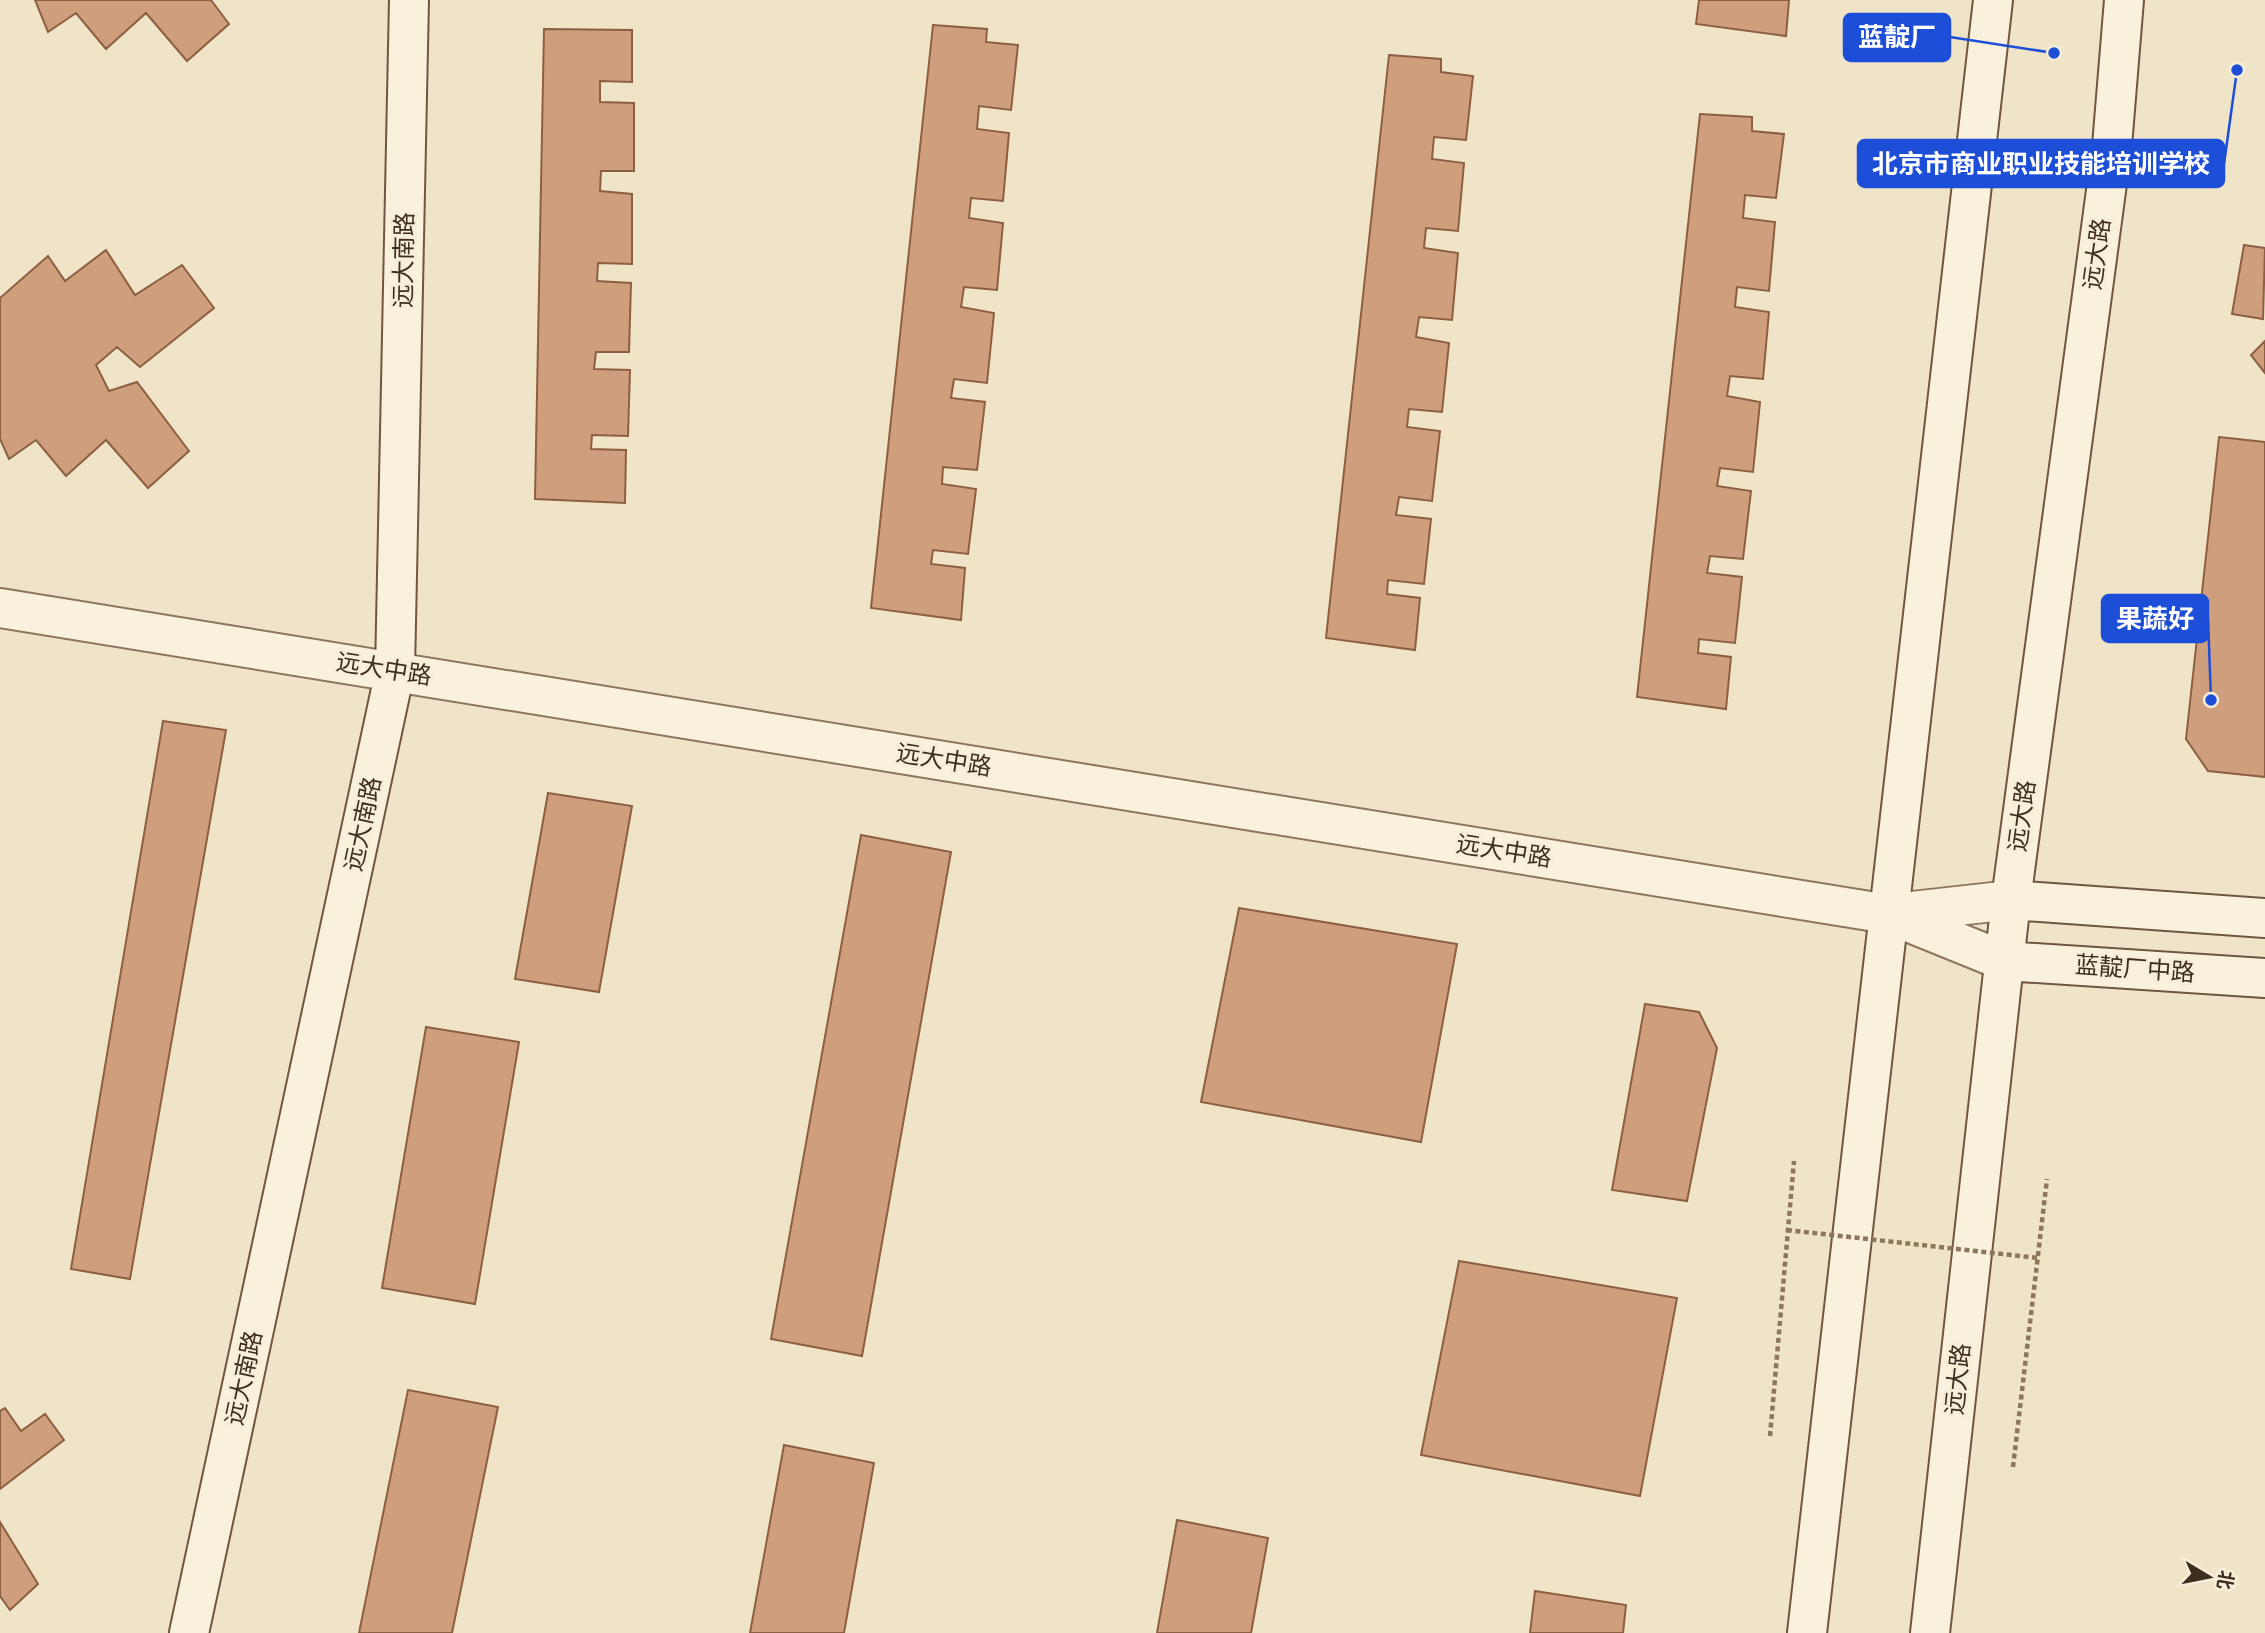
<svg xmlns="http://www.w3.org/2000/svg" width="2265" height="1633" font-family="'Times New Roman','Noto Sans SC',serif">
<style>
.building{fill:#cf9f7d;stroke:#8d5f41;stroke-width:2}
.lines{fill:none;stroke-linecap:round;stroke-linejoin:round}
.street-casing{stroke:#8d765c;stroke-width:42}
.secondary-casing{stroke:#6f573f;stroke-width:42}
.path{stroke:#8d765c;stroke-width:4.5;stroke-dasharray:5 3.5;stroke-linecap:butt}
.street{stroke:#faf1dc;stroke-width:38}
.secondary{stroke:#faf1dc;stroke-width:38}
.path-bridge{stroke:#8d765c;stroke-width:4.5;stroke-dasharray:5 3.5;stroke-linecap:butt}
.labels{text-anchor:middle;stroke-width:6;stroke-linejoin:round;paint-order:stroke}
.street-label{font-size:24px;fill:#3d2e20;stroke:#f7eed8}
.leader{fill:none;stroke:#1d4ed8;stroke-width:2.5}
.callout-dot{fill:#1d4ed8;stroke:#f7eed8;stroke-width:2.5}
.callout{fill:#1d4ed8;stroke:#1d4ed8;stroke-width:2.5}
.callout-label{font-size:26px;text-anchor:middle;font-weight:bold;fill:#fff}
</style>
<rect width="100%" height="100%" fill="#f0e4c8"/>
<path class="building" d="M35,0H211L229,24L187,61L146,13L106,49L76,13L48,32Z
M1699,0H1789L1786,36L1696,24Z
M933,25L987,29L986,42L1018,45L1011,110L979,106L977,129L1009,133L1003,201L971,198L969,218L1003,223L997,290L964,287L961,307L994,313L987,383L954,379L951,398L985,402L977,470L943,467L942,484L976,489L968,554L933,550L931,564L965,568L961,620L871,608Z
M544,29L632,30V82L600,81V102L634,103V171H601L600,191L632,194V264L598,263L597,281L631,283L629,352H596L594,369L630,370L628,436L592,435L591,449L626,450L625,503L535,499Z
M1389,55L1441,59V72L1473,76L1466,140L1434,137L1432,159L1464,163L1458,231L1426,228L1424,248L1458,253L1452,320L1419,317L1416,337L1449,343L1442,412L1409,409L1407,427L1440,431L1432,501L1399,497L1396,515L1431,519L1424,584L1388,580L1387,594L1420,598L1415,650L1326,638Z
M1700,114L1752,117V131L1784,134L1776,198L1745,195L1743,218L1775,222L1769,291L1737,287L1735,307L1769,312L1763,379L1730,376L1727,396L1760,402L1753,472L1720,468L1717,486L1751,491L1743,559L1710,556L1707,573L1742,577L1735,643L1699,639L1698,653L1731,657L1726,709L1637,697Z
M2244,245L2265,248L2263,319L2232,314Z
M106,250L135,295L182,265L214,308L140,367L117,347L96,365L109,391L137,382L189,451L148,488L106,440L66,476L36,440L9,459L0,439V298L48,256L65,281Z
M2265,341V373L2251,355Z
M2219,437L2265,442V777L2208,771L2186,739Z
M163,721L226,730L130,1279L71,1269Z
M548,793L632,806L599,992L515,979Z
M861,835L951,852L862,1356L771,1339Z
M1239,908L1457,944L1421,1142L1201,1102Z
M1645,1004L1699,1012L1717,1048L1687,1201L1612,1190Z
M426,1027L519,1042L475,1304L382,1288Z
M1459,1261L1677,1298L1640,1496L1421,1455Z
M408,1390L498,1407L452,1633H359Z
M5,1408L21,1431L45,1414L64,1440L0,1489V1411Z
M784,1445L874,1463L844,1633H750Z
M1177,1520L1268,1538L1251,1633H1157Z
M0,1522L38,1584L10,1610L0,1596Z
M1535,1591L1626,1605L1623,1633H1530Z"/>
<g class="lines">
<defs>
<path id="street" d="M0,608L1888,914L2004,961
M1894,913L2011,900"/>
<path id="secondary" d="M2011,900L2265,918
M2004,961L2265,978
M189,1633L395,671L409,0
M1807,1633L1993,0
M1930,1633L2011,900L2112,146L2124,0"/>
</defs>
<use href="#street" class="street-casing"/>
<use href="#secondary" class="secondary-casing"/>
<path class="path" d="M1770,1436L1794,1161
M2013,1467L2047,1179"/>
<use href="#street" class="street"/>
<use href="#secondary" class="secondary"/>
<path class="path-bridge" d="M1787,1230L2038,1258"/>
</g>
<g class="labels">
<g class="street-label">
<text transform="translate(2097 254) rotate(-82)" y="8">远大路</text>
<text transform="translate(404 260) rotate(-89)" y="8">远大南路</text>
<text transform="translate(384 669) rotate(9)" y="8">远大中路</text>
<text transform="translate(944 760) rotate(9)" y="8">远大中路</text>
<text transform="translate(2022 816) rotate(-82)" y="8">远大路</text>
<text transform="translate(363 824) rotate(-78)" y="8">远大南路</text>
<text transform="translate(1504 851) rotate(9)" y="8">远大中路</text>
<text transform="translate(2135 969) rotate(4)" y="8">蓝靛厂中路</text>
<text transform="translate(244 1378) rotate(-78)" y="8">远大南路</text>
<text transform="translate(1958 1379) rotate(-84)" y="8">远大路</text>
</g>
</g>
<path class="leader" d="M2054 53L1950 37M2237 70L2224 164M2211 700L2208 619"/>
<g class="callout-dot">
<circle cx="2054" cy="53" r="7"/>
<circle cx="2237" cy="70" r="7"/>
<circle cx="2211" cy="700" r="7"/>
</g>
<g class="callout">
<rect x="1844" y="14" width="106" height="47" rx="7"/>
<rect x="1858" y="140" width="366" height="47" rx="7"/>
<rect x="2102" y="595" width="106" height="47" rx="7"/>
</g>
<g class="callout-label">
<text x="1897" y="46">蓝靛厂</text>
<text x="2041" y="173">北京市商业职业技能培训学校</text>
<text x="2155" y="628">果蔬好</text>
</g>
<g transform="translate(2209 1577) rotate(100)" stroke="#f7eed8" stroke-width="5" paint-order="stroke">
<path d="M0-5L12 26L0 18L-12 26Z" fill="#3d2e20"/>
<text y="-10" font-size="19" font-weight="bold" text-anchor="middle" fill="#3d2e20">北</text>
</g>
</svg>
